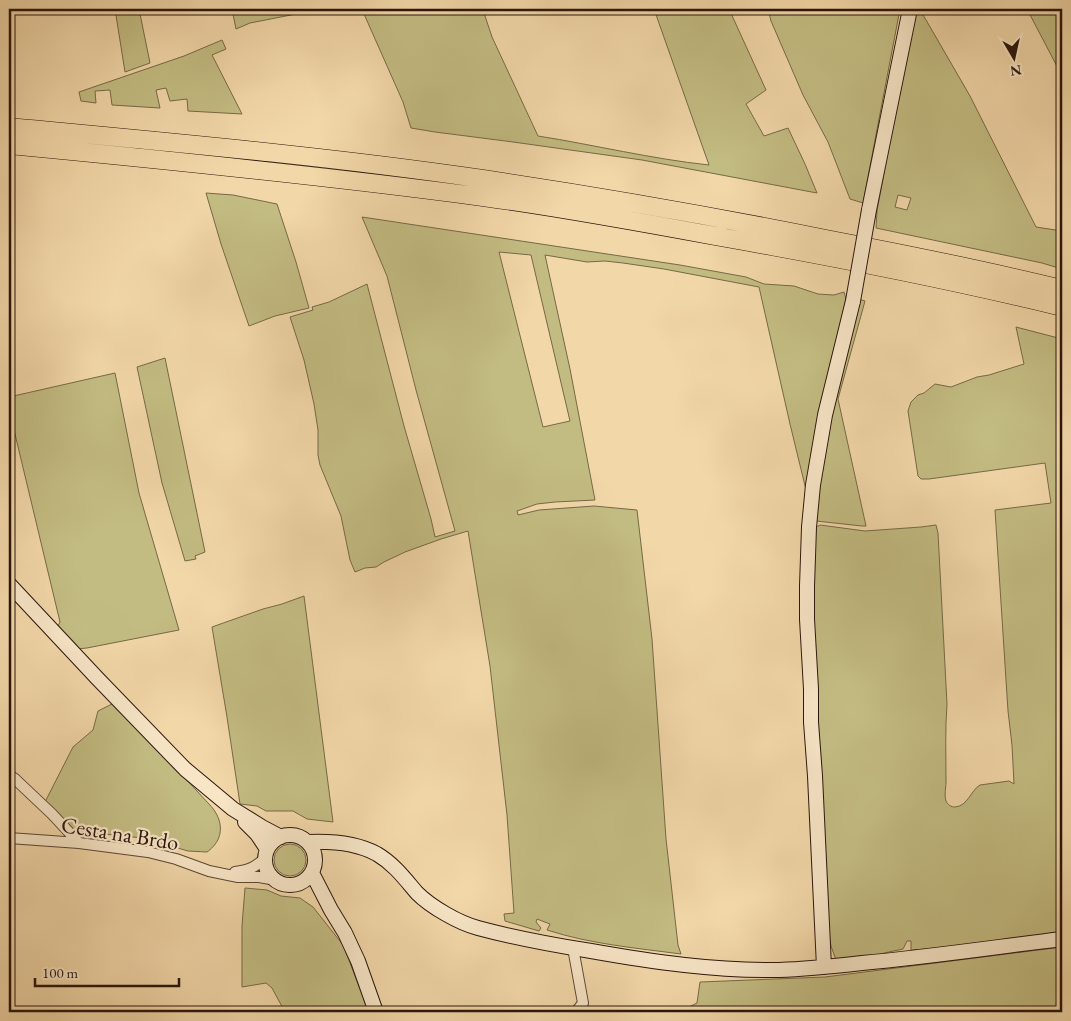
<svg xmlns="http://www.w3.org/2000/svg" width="1071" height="1021" font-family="'EB Garamond',serif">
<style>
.green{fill:#c3bc82;stroke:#766947;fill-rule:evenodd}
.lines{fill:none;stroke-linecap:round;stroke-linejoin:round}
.street-casing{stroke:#5c4633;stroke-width:12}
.secondary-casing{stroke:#2a160c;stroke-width:16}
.highway-casing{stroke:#2a160c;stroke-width:19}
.street{stroke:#f7e5c6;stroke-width:10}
.secondary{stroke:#f7e5c6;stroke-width:14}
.highway{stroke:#f2d7a8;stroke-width:18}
.secondary-bridge-casing{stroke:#2a160c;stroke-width:16;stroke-linecap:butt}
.secondary-bridge{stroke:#f7e5c6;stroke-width:14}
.labels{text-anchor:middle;stroke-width:4.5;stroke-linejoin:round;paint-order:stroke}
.street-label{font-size:22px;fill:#2a160c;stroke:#f7e5c6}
</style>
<rect width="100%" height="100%" fill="#f2d7a8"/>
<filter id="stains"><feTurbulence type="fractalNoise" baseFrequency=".004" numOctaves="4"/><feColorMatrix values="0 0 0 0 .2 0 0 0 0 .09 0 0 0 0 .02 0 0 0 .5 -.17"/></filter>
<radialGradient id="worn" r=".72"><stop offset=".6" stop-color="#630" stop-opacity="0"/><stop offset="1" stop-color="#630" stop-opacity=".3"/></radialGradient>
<path class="green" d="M115,9H139L150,63L125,72Z
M232,9H295L296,14L250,23L236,29Z
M398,9L483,10L492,37L538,136C595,145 652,159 709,165L654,9H729L766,90L746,104L764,136L788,128L805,164L817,193L642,160L513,142L435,132L411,128L403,102L364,14Z
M768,9H900L863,203L850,199L828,142L803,95L771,21Z
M914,9H923L922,13L970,96L1036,227L1062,231V269L1042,263L876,228L877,211ZM898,195L911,198L907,210L895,207Z
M1027,9H1062V77L1061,74Z
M222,40L226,49L212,55L242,114L188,111L187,99L170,101L166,88L156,90L160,108L112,105L110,90L95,91L96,103L81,101L79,92L184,56Z
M206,193L233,195L277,204L296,262L309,308L275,316L249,326L221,244Z
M362,217L680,265L746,277L764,284L794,286L818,294L834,295L844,292L846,299L836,343L807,494L790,424L759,287L664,269L623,263L605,261L587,262L545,255L570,369L595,500L555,502L537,504L517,511L518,515L539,510L594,506L637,510L652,639L666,839L678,945L681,954C636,948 590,944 547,930L550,924L537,919L536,922L541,928L539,931L505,921L504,914L514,913L507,815L490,666L468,531L441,539L405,552L384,562L376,567L365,568L355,572L350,560L341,516L320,465L318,455V430L314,404L304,360L290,317L313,310L312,307L329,302L367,284L404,426L431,519L435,537L455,531L416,390L387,276ZM499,252L531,255L570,421L543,427Z
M859,299L865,301L838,399L866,526H862L816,521L815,486Z
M1016,327L1062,339V932L929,949L911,950V941H907L903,949L884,953L875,956L836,960L831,946L828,926L813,721L812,529L820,525L865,531L921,527L936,525L938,533L947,704C945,730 946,756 946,782C946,788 944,795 946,801C948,805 951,807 955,807C968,806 971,790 980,785L1009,781L1014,784L1012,745L1008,711L995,510L1051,503L1045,463L929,479H921L918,476L908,411L911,402L918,395L924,393L935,384L951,387L977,377L989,375L1024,364Z
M165,358L205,552L195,556L196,559L185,561L162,483L137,367Z
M115,373L139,493L179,630L87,648L77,649L58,626L60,622L9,409V397Z
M304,596L333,822L307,819L293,811H266L257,806L240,804L227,717L212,627L263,609L282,604Z
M114,703L122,710L209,804C212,807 215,811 217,815C224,829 220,843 207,852L188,851L143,838L73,831L45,802L73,747L93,730L98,711Z
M274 860a16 16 0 1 1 32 0a16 16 0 1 1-32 0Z
M245,888L267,890L281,896L300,898L313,907L343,945L369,1012H285L272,988L266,983L242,987V926Z
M1062,947V1012H679L697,1003L700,982L825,977Z"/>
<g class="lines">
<defs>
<path id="street" d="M9,775L15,779L52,814L79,843
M9,838L79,843L148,852L176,859L209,871L238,877H259L276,880
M235,872C248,870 255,868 265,858
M573,948L583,1003L576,1012"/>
<path id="secondary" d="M869,210L910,9
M9,584L97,678L185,769L233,809L262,827L281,837
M245,822L257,834L267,849
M265 860a25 25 0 1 1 50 0a25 25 0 1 1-50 0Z
M308,842C331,841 357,843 377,854C394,864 405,879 417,893C431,907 459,923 478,928C515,938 553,945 591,951C653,962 716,971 779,970C807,969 835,966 862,963C929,957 996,947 1062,939
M312,873L331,910L345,933L358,961L376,1012
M824,967L815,776L811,722V689L807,619V586L809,527L813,485L825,415L853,301"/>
<path id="highway" d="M9,127C167,142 326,156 483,179C598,196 712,216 826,239C905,254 984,270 1062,289
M9,145C167,160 326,176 483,197C565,208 645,223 726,238C839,258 951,280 1062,307"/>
</defs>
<use href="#street" class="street-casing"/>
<use href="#secondary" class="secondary-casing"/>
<use href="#highway" class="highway-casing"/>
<use href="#street" class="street"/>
<use href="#secondary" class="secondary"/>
<use href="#highway" class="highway"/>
<defs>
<path id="secondary-bridge" d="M853,301L869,210"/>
</defs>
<use href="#secondary-bridge" class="secondary-bridge-casing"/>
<use href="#secondary-bridge" class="secondary-bridge"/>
</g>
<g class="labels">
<g class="street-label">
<text transform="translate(120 833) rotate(9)" y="8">Cesta na Brdo</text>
</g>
</g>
<rect width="1071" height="1021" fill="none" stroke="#f2d7a8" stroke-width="30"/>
<rect x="10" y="10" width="1051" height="1001" fill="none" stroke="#2a160c" stroke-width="2.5"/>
<rect x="15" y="15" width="1041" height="991" fill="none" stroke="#2a160c"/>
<g transform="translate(1014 58) rotate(171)" stroke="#f7e5c6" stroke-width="4" paint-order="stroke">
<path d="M0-4L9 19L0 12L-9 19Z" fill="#2a160c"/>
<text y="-8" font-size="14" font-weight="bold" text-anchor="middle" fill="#2a160c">N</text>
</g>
<path d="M35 978v8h144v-8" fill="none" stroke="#2a160c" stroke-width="2.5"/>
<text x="42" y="978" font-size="15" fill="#2a160c" stroke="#f7e5c6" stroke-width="4" paint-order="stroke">100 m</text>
<rect width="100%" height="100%" filter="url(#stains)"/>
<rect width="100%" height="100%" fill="url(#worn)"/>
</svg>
